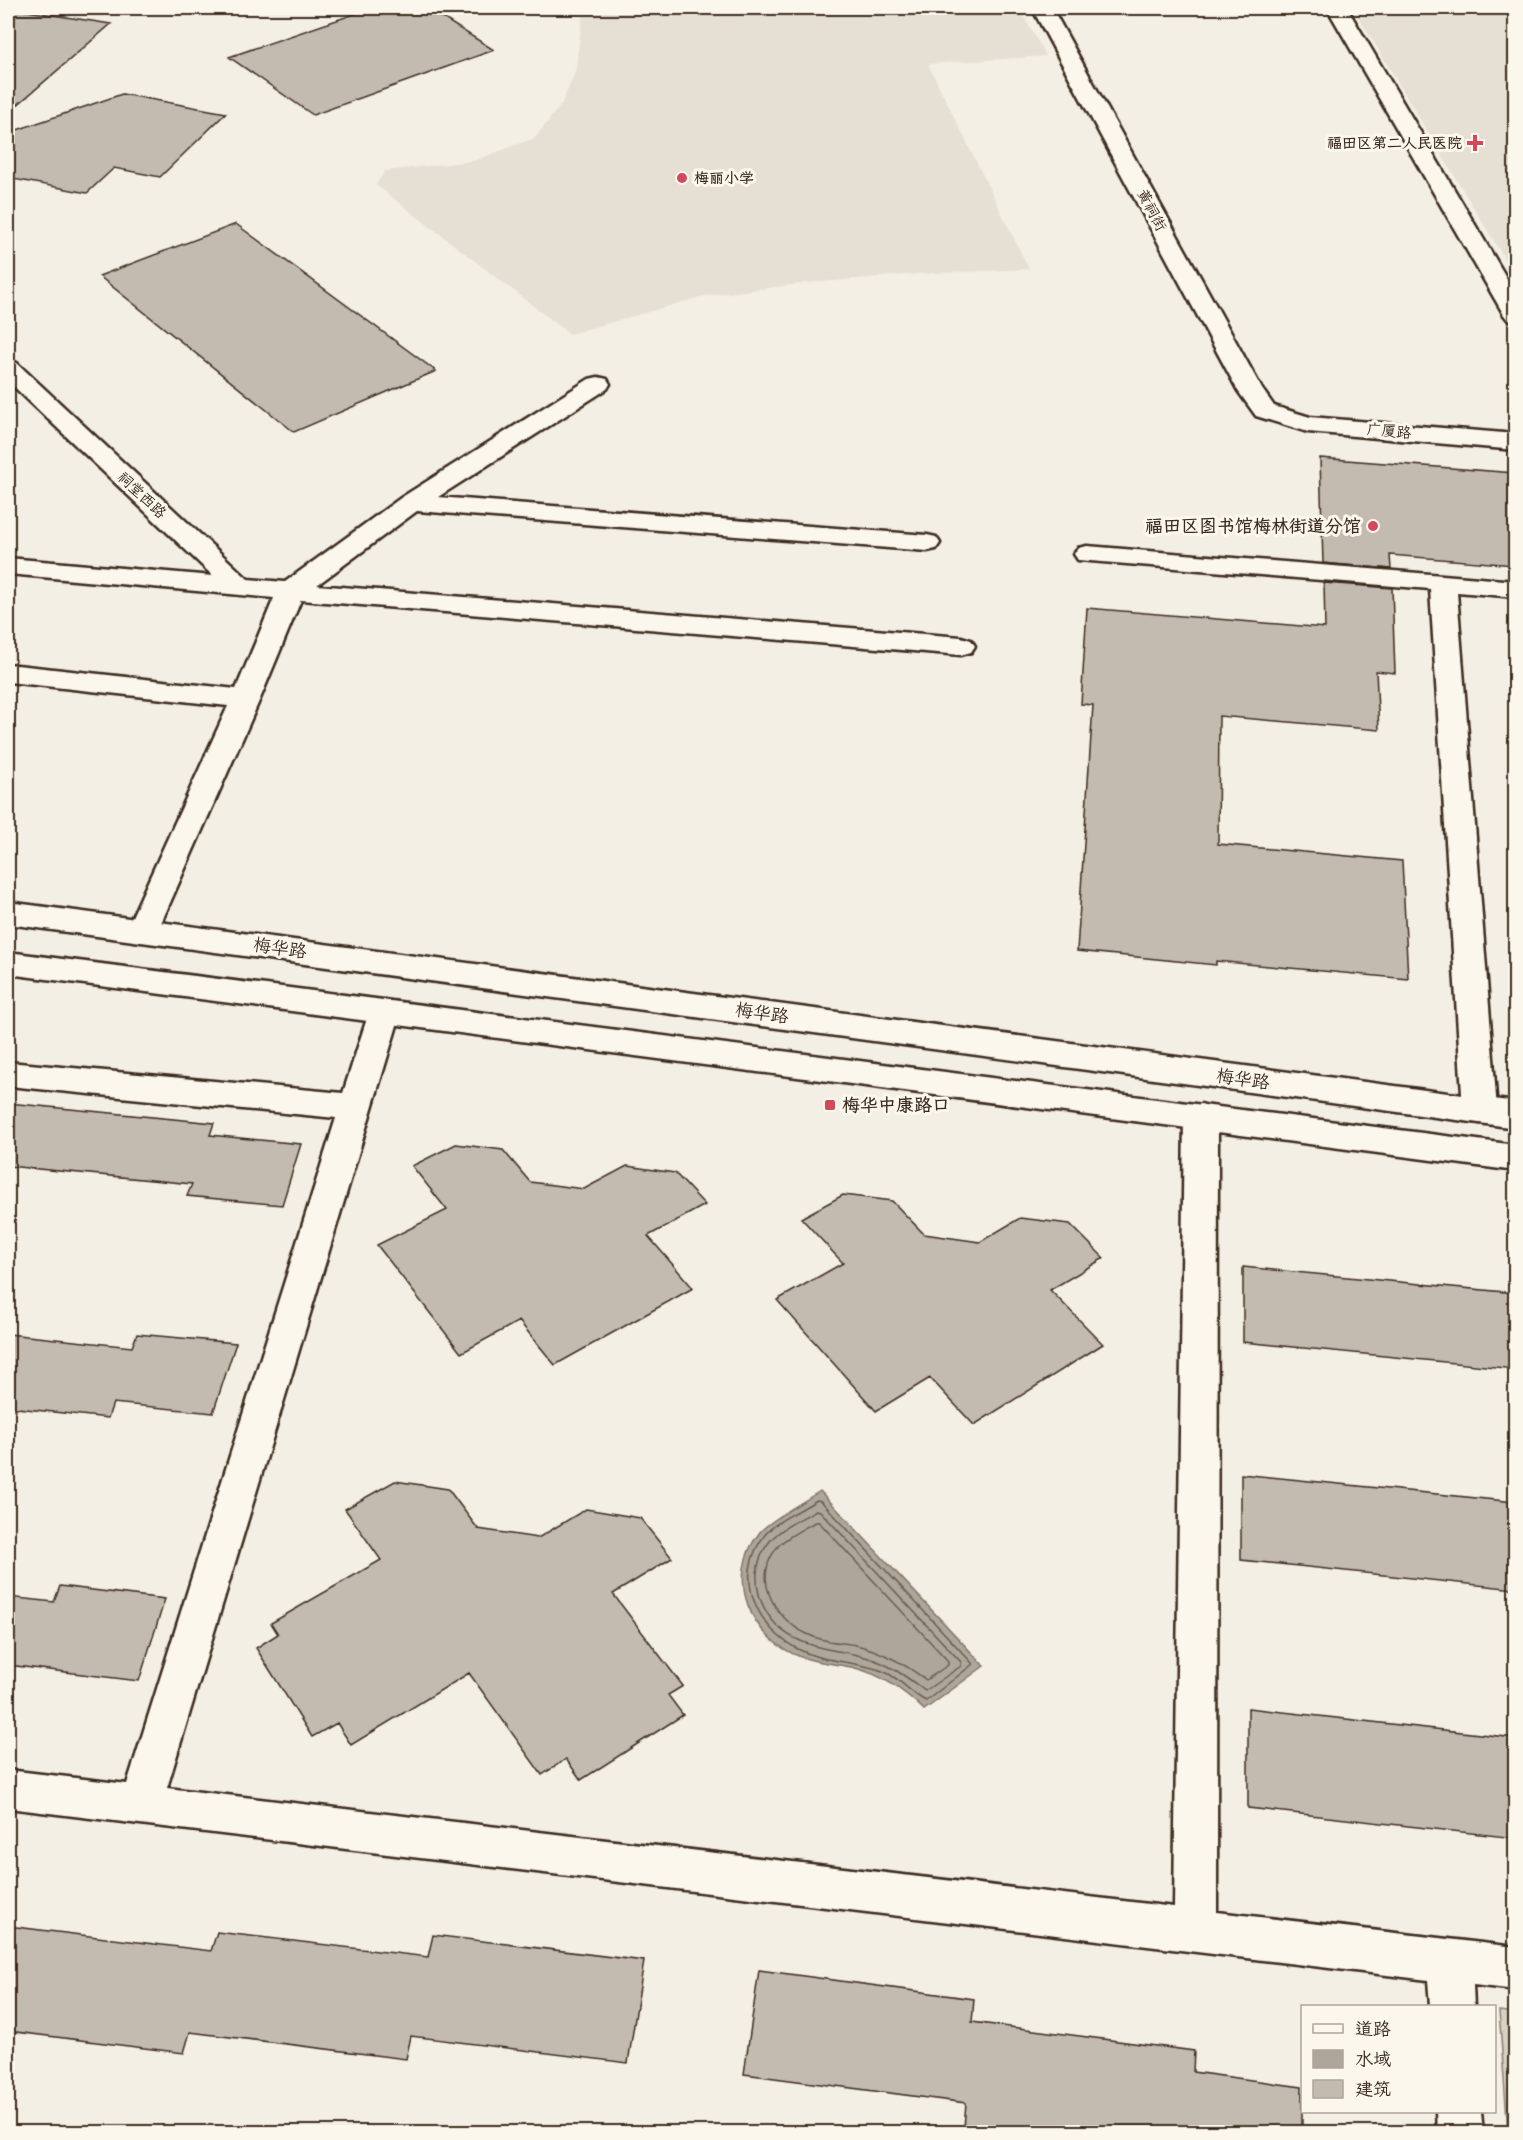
<svg xmlns="http://www.w3.org/2000/svg" width="1523" height="2140" font-family="'Gochi Hand','LXGW WenKai TC',sans-serif">
<style>
.built{fill:#e5dfd4}
.green{fill:#d8d1c6;stroke:#8a7e72;stroke-width:1.5}
.water{fill:#afa69a;stroke:#817468;stroke-width:1.5}
.lines{fill:none;stroke-linecap:round;stroke-linejoin:round}
.shore{stroke:#695c50;stroke-width:1.5}
.building{fill:#c3bbb0;stroke:#3b2a1e;stroke-width:1.5}
.minor-casing{stroke:#3b2a1e;stroke-width:5}
.major-casing{stroke:#3b2a1e;stroke-width:5}
.minor{fill:#fbf7ec;fill-rule:evenodd}
.major{fill:#fbf7ec;fill-rule:evenodd}
.poi-dot{fill:#d1495b;stroke:#fbf7ec;stroke-width:2}
.labels{text-anchor:middle;stroke-width:6;stroke-linejoin:round;paint-order:stroke}
.far-poi-label{font-size:15px;font-weight:bold;fill:#3b2a1e;stroke:#fbf7ec;text-anchor:end}
.far-street-label{font-size:15px;fill:#3b2a1e;stroke:#fbf7ec}
.poi-label{font-size:18px;font-weight:bold;fill:#3b2a1e;stroke:#fbf7ec;text-anchor:end}
.street-label{font-size:18px;fill:#3b2a1e;stroke:#fbf7ec}
</style>
<rect width="100%" height="100%" fill="#f3efe4"/>
<filter id="ink" filterUnits="userSpaceOnUse"><feTurbulence type="fractalNoise" baseFrequency=".0167" numOctaves="2"/><feDisplacementMap in="SourceGraphic" scale="12" xChannelSelector="R" yChannelSelector="G"/><feConvolveMatrix kernelMatrix="1 2 1 2 8 2 1 2 1" color-interpolation-filters="sRGB"/></filter>
<g filter="url(#ink)">
<path class="built" d="M621,8H724L784,11L1020,10L1046,56L928,64L1029,269L917,274L807,283L704,296L570,334L376,185L385,171L473,161L535,138L561,105L575,73L583,13Z
M1353,8H1458L1515,10V276Z"/>
<path class="green" d="M1499,2011L1515,2013V2132H1508Z"/>
<path class="water" d="M820,1491L984,1666L924,1710C904,1690 883,1675 855,1668C837,1664 819,1663 801,1657C750,1639 724,1577 760,1532C770,1520 805,1501 820,1491Z"/>
<g class="lines">
<path class="shore" d="M817,1500L821,1501L973,1664L926,1701C911,1694 901,1679 885,1672C858,1661 826,1663 800,1650C758,1630 732,1578 764,1536C776,1520 800,1511 817,1500Z
M816,1510L820,1511L961,1662V1666L925,1691C907,1677 888,1663 865,1657C841,1650 817,1650 794,1638C759,1620 744,1573 770,1541C782,1527 801,1519 816,1510Z
M815,1522H819L948,1661V1665L926,1680C905,1664 882,1651 856,1645C840,1642 822,1642 807,1634C773,1618 750,1576 780,1544C790,1535 803,1529 815,1522Z"/>
</g>
<path class="building" d="M8,8L111,24L8,113Z
M372,8H427L494,50L313,115L229,57Z
M122,94L226,113L160,177L114,168L87,193L8,178V133Z
M236,224L436,371L294,432L99,276Z
M1320,458L1515,473V565L1390,555L1391,569L1323,563Z
M1324,583L1392,588L1395,673L1376,671L1379,730L1219,716L1218,844L1402,861L1408,979L1216,961V965L1077,951L1093,705L1081,704L1087,608L1325,628Z
M8,1103L214,1123L210,1135L301,1144L282,1205L187,1196L192,1184L8,1166Z
M456,1144L503,1150L530,1182L584,1189L627,1166L675,1173L705,1205L648,1236L693,1288L555,1365L519,1321L461,1353L377,1245L447,1210L412,1166Z
M843,1195L892,1201L924,1234L980,1242L1020,1218L1070,1224L1104,1258L1050,1290L1103,1344L974,1425L930,1378L876,1411L777,1300L843,1263L801,1218Z
M1243,1267L1515,1293V1369L1243,1342Z
M8,1334L132,1347L137,1334L236,1343L213,1413L113,1403L108,1418L8,1407Z
M1241,1474L1515,1502V1589L1241,1560Z
M395,1481L448,1489L478,1529L538,1538L586,1509L640,1518L672,1558L613,1594L683,1686L668,1695L683,1715L581,1780L566,1759L542,1775L469,1673L351,1745L337,1723L312,1737L256,1648L278,1634L271,1623L381,1560L345,1509Z
M60,1586L165,1599L139,1681L8,1665V1597L54,1602Z
M1248,1708L1515,1738V1838L1248,1808Z
M8,1926L211,1951L217,1932L428,1957L433,1935L644,1961L628,2063L411,2036L406,2059L190,2032L184,2053L8,2031Z
M759,1970L974,1999L972,2022L1194,2051L1193,2072L1302,2087V2133H1004L964,2127L966,2103L744,2074Z"/>
<g class="lines">
<defs>
<path id="minor" d="M1032,8H1052L1262,389L1274,406L1310,417L1516,434V450L1308,432L1256,416L1238,391Z
M1327,8H1347L1516,294V322L1508,320L1504,315Z
M8,361L17,363L248,579L285,582L402,497L589,379L598,377L607,379L610,384L607,389L438,497L927,535L936,537L940,543L936,549L927,551L417,511L317,585L961,637L971,640L975,646L971,652L961,655L301,600L260,699L158,930L153,938L142,941L131,938L126,930L228,706L8,682V664L236,689L274,598L8,574V558L213,576L8,381Z
M1087,546L1516,581V597L1457,592L1497,1110L1492,1119L1480,1123L1468,1119L1463,1110L1430,589L1078,560L1074,554L1078,548Z
M385,1000L396,1004L401,1012L167,1788L1174,1907L1184,1117L1189,1108L1201,1104L1213,1108L1218,1117L1217,1912L1516,1947V1990L1473,1985L1474,2006H1430L1428,1980L8,1808V1770L127,1784L336,1118L8,1086V1062L343,1093L369,1012L374,1004Z
M1436,2112H1481L1483,2132H1437Z"/>
<path id="major" d="M8,902L1516,1102V1128L8,924Z
M8,952L1516,1145V1171L8,974Z"/>
</defs>
<use href="#minor" class="minor-casing"/>
<use href="#major" class="major-casing"/>
<use href="#minor" class="minor"/>
<use href="#major" class="major"/>
</g>
</g>
<g class="poi-dot">
<path d="M1472 134h6v6h6v6h-6v6h-6v-6h-6v-6h6z"/>
<circle cx="682" cy="178" r="6"/>
<circle cx="1373" cy="526" r="6"/>
<rect x="824" y="1099" width="12" height="12" rx="3"/>
</g>
<g class="labels">
<g class="far-poi-label">
<text x="1462" y="148">福田区第二人民医院</text>
<text x="694" y="183" text-anchor="start">梅丽小学</text>
</g>
<g class="far-street-label">
<text transform="translate(1152 210) rotate(62)" y="5">黄祠街</text>
<text transform="translate(1389 431) rotate(5)" y="5">广厦路</text>
<text transform="translate(142 495) rotate(43)" y="5">祠堂西路</text>
</g>
<g class="poi-label">
<text x="1361" y="532">福田区图书馆梅林街道分馆</text>
<text x="842" y="1111" text-anchor="start">梅华中康路口</text>
</g>
<g class="street-label">
<text transform="translate(280 948) rotate(8)" y="6">梅华路</text>
<text transform="translate(762 1013) rotate(8)" y="6">梅华路</text>
<text transform="translate(1243 1079) rotate(8)" y="6">梅华路</text>
</g>
</g>
<rect width="1523" height="2140" fill="none" stroke="#fbf7ec" stroke-width="30"/>
<rect x="15" y="15" width="1493" height="2110" fill="none" stroke="#3b2a1e" stroke-width="2" filter="url(#ink)"/>
<rect x="1301" y="2005" width="195" height="108" fill="#fbf7ec" stroke="#aea59a" stroke-width="1.5"/>
<rect x="1313" y="2024" width="30" height="9" fill="#fbf7ec" stroke="#aea59a" stroke-width="1.5"/>
<text x="1355" y="2035" font-size="18" fill="#3b2a1e">道路</text>
<rect x="1313" y="2050" width="30" height="18" fill="#afa69a" stroke="#aea59a" stroke-width="1.5"/>
<text x="1355" y="2065" font-size="18" fill="#3b2a1e">水域</text>
<rect x="1313" y="2080" width="30" height="18" fill="#c3bbb0" stroke="#aea59a" stroke-width="1.5"/>
<text x="1355" y="2095" font-size="18" fill="#3b2a1e">建筑</text>
</svg>
